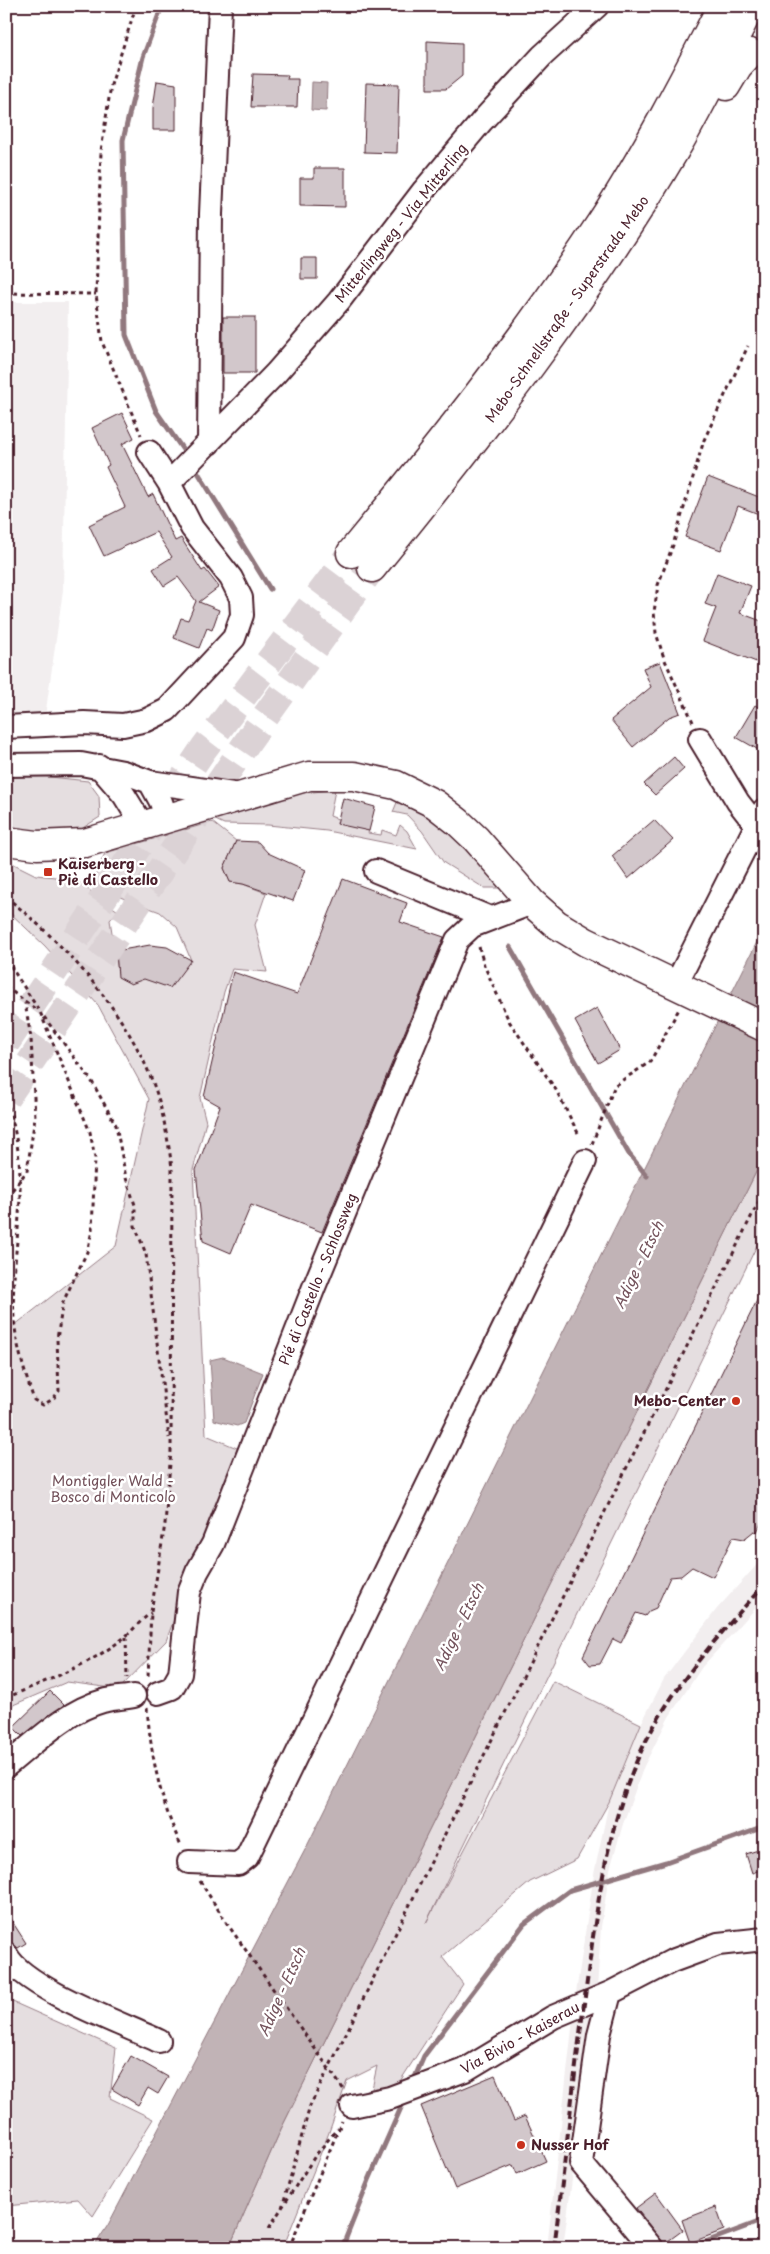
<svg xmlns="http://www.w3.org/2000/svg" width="770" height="2254" font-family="'Playpen Sans',sans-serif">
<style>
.built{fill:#f2eeef}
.green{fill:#e5dee0;stroke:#987e86}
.water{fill:#c1b3b6;stroke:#91787e}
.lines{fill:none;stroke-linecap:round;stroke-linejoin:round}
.stream{stroke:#91787e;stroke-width:5}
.building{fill:#d2c7cb;stroke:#4a1f2b}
.highway-tunnel{stroke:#dbd2d5;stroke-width:28;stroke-dasharray:28 14;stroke-linecap:butt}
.minor-casing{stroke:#4a1f2b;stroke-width:26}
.major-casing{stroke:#4a1f2b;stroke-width:31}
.highway-casing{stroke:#4a1f2b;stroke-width:31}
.path{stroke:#4a1f2b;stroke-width:3;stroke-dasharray:4 4;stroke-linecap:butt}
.minor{stroke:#fff;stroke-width:22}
.major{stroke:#fff;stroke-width:28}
.highway{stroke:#fff;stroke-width:28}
.rail{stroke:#4a1f2b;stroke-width:4;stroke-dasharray:8 4;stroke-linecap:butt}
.path-bridge{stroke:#4a1f2b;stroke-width:3;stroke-dasharray:4 4;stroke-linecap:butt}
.poi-dot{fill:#c8321e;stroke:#fff;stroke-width:2}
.labels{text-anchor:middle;stroke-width:5;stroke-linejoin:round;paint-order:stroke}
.street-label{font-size:14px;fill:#4a1f2b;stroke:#fff}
.poi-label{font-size:14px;font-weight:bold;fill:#4a1f2b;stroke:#fff;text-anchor:start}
.park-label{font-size:14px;fill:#714f58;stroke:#fff}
.water-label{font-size:15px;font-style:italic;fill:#74535c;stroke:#fff}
</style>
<rect width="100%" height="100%" fill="#fff"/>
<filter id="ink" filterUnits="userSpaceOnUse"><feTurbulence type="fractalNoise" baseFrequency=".02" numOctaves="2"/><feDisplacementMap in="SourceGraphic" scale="10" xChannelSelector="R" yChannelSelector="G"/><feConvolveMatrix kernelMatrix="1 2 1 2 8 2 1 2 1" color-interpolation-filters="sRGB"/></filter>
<g filter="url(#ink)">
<path class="built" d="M6,302H68L63,590L45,717H6Z
M764,1557V1599L702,1667L669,1717L644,1766L623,1824L610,1869L601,1927L597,1990L563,2248H547L576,1993L594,1874L609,1802L641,1724L664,1679L716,1610Z"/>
<path class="green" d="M41,776L88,781L99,796L100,817L78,831L31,835L6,829V777Z
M335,790L330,816L369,831L368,833L381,835L382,830L396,835L400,825L407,831L417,849L327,831L268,825L224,824L211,818L301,793Z
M398,800L420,808L468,848L503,888H484L444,863L422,831L407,815L393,812Z
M212,822L236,841L224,868L230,882L243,884L266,893L255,925L267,972L232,969L224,992L200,1098L206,1122L193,1170L206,1435L244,1451L186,1587L166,1641L119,1689L67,1682L6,1708V1332L116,1246L149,1099L98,1005L45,946L6,909V860L36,875L74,879L118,911L110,920L119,977L191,960L177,927L160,912L120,897L94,879L105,853Z
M764,1156V1231L426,1923L553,1681L641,1724L609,1802L577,1859L530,1882L442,1957L463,1984L393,2092L381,2094L372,2089L377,2066L347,2081L328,2135L283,2248H229L281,2129Z
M6,1999L116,2048L110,2098L153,2119L93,2216L78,2199L6,2206Z"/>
<path class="water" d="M312,82L327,83L326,111L311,110Z
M764,928V1156L281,2129L229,2248H93L108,2225L306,1848Z
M223,1357L263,1373L244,1423L237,1426L214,1420L210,1360Z"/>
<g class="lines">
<path class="stream" d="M162,6L143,57L123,140L126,335L156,411L188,457
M194,466L270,589
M510,947L629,1154L647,1176
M413,2082L424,2056L524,1924L570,1890L666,1862L764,1827
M342,2248L369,2180L404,2101
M689,2248L764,2220"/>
</g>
<path class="building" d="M427,41L462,43V76L446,89H427Z
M253,74L288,75L287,79H298L297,107H251Z
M157,81L176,84V130H153V108Z
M366,83L399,84L397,153L364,152Z
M314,168H345V207L300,206V178H314Z
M301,258H317V279H301Z
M223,317H255V373H223Z
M122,413L134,438L122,444L148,497L153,494L175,541L181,538L202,571L205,569L219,587L199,602L219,610L212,630L207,628L199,648L174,638L181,618L188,620L196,601L178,577L164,586L153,569L172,557L156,532L104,556L89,525L125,507L106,467L109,465L92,428Z
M708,477L764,499V516L738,506L721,550L685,537Z
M717,573L751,586L740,613L764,622V665L703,641L716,608L705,604Z
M660,662L680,713L669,717L633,747L611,720L651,687L643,668Z
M755,705L764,710V753L736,737Z
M674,757L684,769L655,795L644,784Z
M343,798L375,807L369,831L337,824Z
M654,820L673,840L628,879L612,856Z
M236,841L258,842L268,853L305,870L293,901L243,884L230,882L224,868Z
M343,879L407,903L400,922L444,937L322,1232L251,1205L231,1253L203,1241L196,1170L220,1106L204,1097L233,972L297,994Z
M150,945L167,947L191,960L170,988L144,979L131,984L118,977L116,951Z
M597,1008L620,1050L598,1063L575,1021Z
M764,1286V1516L757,1532L754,1531L744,1539L733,1537L713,1577L692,1567L681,1576L670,1577L656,1608L649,1611L645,1616L636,1613L621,1643L613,1639L600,1664L590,1665L583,1656Z
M50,1691L64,1705L22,1736L13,1727Z
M764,1848V1869L752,1873L746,1854Z
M6,1912L26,1943L18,1948L6,1938Z
M131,2056L168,2077L158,2094L148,2088L138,2105L112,2089Z
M495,2075L514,2121L525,2116L546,2161L517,2174L513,2165L455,2189L421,2106Z
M656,2193L683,2230L664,2244L636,2208Z
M716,2207L724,2230L690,2243L682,2220Z"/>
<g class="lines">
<path class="highway-tunnel" d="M6,1043L204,748L351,553
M6,1098L250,738L372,568"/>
<defs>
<path id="minor" d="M209,443L211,214L220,6
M169,483L276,373L339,301L424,190L482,121L542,56L597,6
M6,727L84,723L123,725L147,720L167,710L234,638L242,615L241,598L231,578L192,528L169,483L149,452
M700,739L738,802L756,825
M6,765L81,764L123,772L150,782L240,795
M99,766L124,795L143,826
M150,782L161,802L167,819
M376,871L490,918
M676,984L764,810
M158,1693L172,1688L180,1674L189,1592L197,1572L213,1544L314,1287L457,940L472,926L532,903
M6,1766C35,1743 66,1711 103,1701C113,1698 124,1698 134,1696
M189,1862L238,1864L247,1857L585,1161
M6,1954C23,1988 123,2024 159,2041
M610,1993L599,2035L581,2163L652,2248
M352,2106L390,2098L465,2070L553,2017L610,1993L672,1961L718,1944L764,1939"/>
<path id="major" d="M6,841L37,845L85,843L309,776H354L396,785L435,804L458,822L476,839L532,903L556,924L586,942L764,1027"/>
<path id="highway" d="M726,86L738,66L750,53
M351,553C438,447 524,340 600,224C645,155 684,80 722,6
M372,568C480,435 588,298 675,150C702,103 726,54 751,6"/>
</defs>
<use href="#minor" class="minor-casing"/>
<use href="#major" class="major-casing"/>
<use href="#highway" class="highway-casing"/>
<path class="path" d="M136,6L111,85L101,151L96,294L102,342L141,435
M6,293L96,294
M693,722L664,658L656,633L654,612L658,585L673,545L704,440L748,346
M6,897C70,948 136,1022 159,1101C165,1123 169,1146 172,1168L171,1451L165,1524L151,1612L148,1677
M479,947L484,965L509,1021L556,1090L578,1133
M6,959L40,1012L90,1132L95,1158L92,1231L87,1252L63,1302L57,1339L59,1391L53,1399L43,1405L34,1400C25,1374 16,1345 14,1318C11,1272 21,1226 20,1180C20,1153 14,1123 6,1097
M6,987L38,1011
M44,1017L91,1080L116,1125L126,1178L135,1205V1226L146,1254L169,1438
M592,1144L615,1085L650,1062L679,1009
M6,1205L13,1189L27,1171L35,1117L31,1038L25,1003
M6,1309L9,1317L14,1319L6,1341
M126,1637L127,1678
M6,1698C45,1681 93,1664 126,1636C134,1629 141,1620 151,1613
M147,1708C151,1755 160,1802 181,1845
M200,1881L226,1922
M282,2208L310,2106L764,1191
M269,2228L315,2156L337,2129
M289,2248L342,2121"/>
<use href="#minor" class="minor"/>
<use href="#major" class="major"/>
<use href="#highway" class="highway"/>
<path class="rail" d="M554,2248C565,2162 574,2075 586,1989C597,1905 607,1822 644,1745C674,1684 719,1635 764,1585"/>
<path class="path-bridge" d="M226,1922L344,2090"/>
</g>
</g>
<g class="poi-dot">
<rect x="43" y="867" width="10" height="10" rx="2.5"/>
<circle cx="736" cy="1401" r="5"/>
<circle cx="521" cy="2145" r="5"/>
</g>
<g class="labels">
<g class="street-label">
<text transform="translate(401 223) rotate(-51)" y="5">Mitterlingweg - Via Mitterling</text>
<text transform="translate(567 309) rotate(-55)" y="5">Mebo-Schnellstraße - Superstrada Mebo</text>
<text transform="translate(318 1279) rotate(-68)" y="5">Pié di Castello - Schlossweg</text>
<text transform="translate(520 2038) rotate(-29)" y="5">Via Bivio - Kaiserau</text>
</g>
<g class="poi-label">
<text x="58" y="869">Kaiserberg -<tspan x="58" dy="16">Piè di Castello</tspan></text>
<text x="726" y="1406" text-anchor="end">Mebo-Center</text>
<text x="531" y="2150">Nusser Hof</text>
</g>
<g class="park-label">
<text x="113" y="1486">Montiggler Wald -<tspan x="113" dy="16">Bosco di Monticolo</tspan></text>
</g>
<g class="water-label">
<text transform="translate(639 1265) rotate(-64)" y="5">Adige - Etsch</text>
<text transform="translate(459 1627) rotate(-64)" y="5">Adige - Etsch</text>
<text transform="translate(282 1992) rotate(-66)" y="5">Adige - Etsch</text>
</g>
</g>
<rect width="770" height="2254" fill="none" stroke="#fff" stroke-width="25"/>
<rect x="12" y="12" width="745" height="2229" fill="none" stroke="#4a1f2b" stroke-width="2" filter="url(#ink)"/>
</svg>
